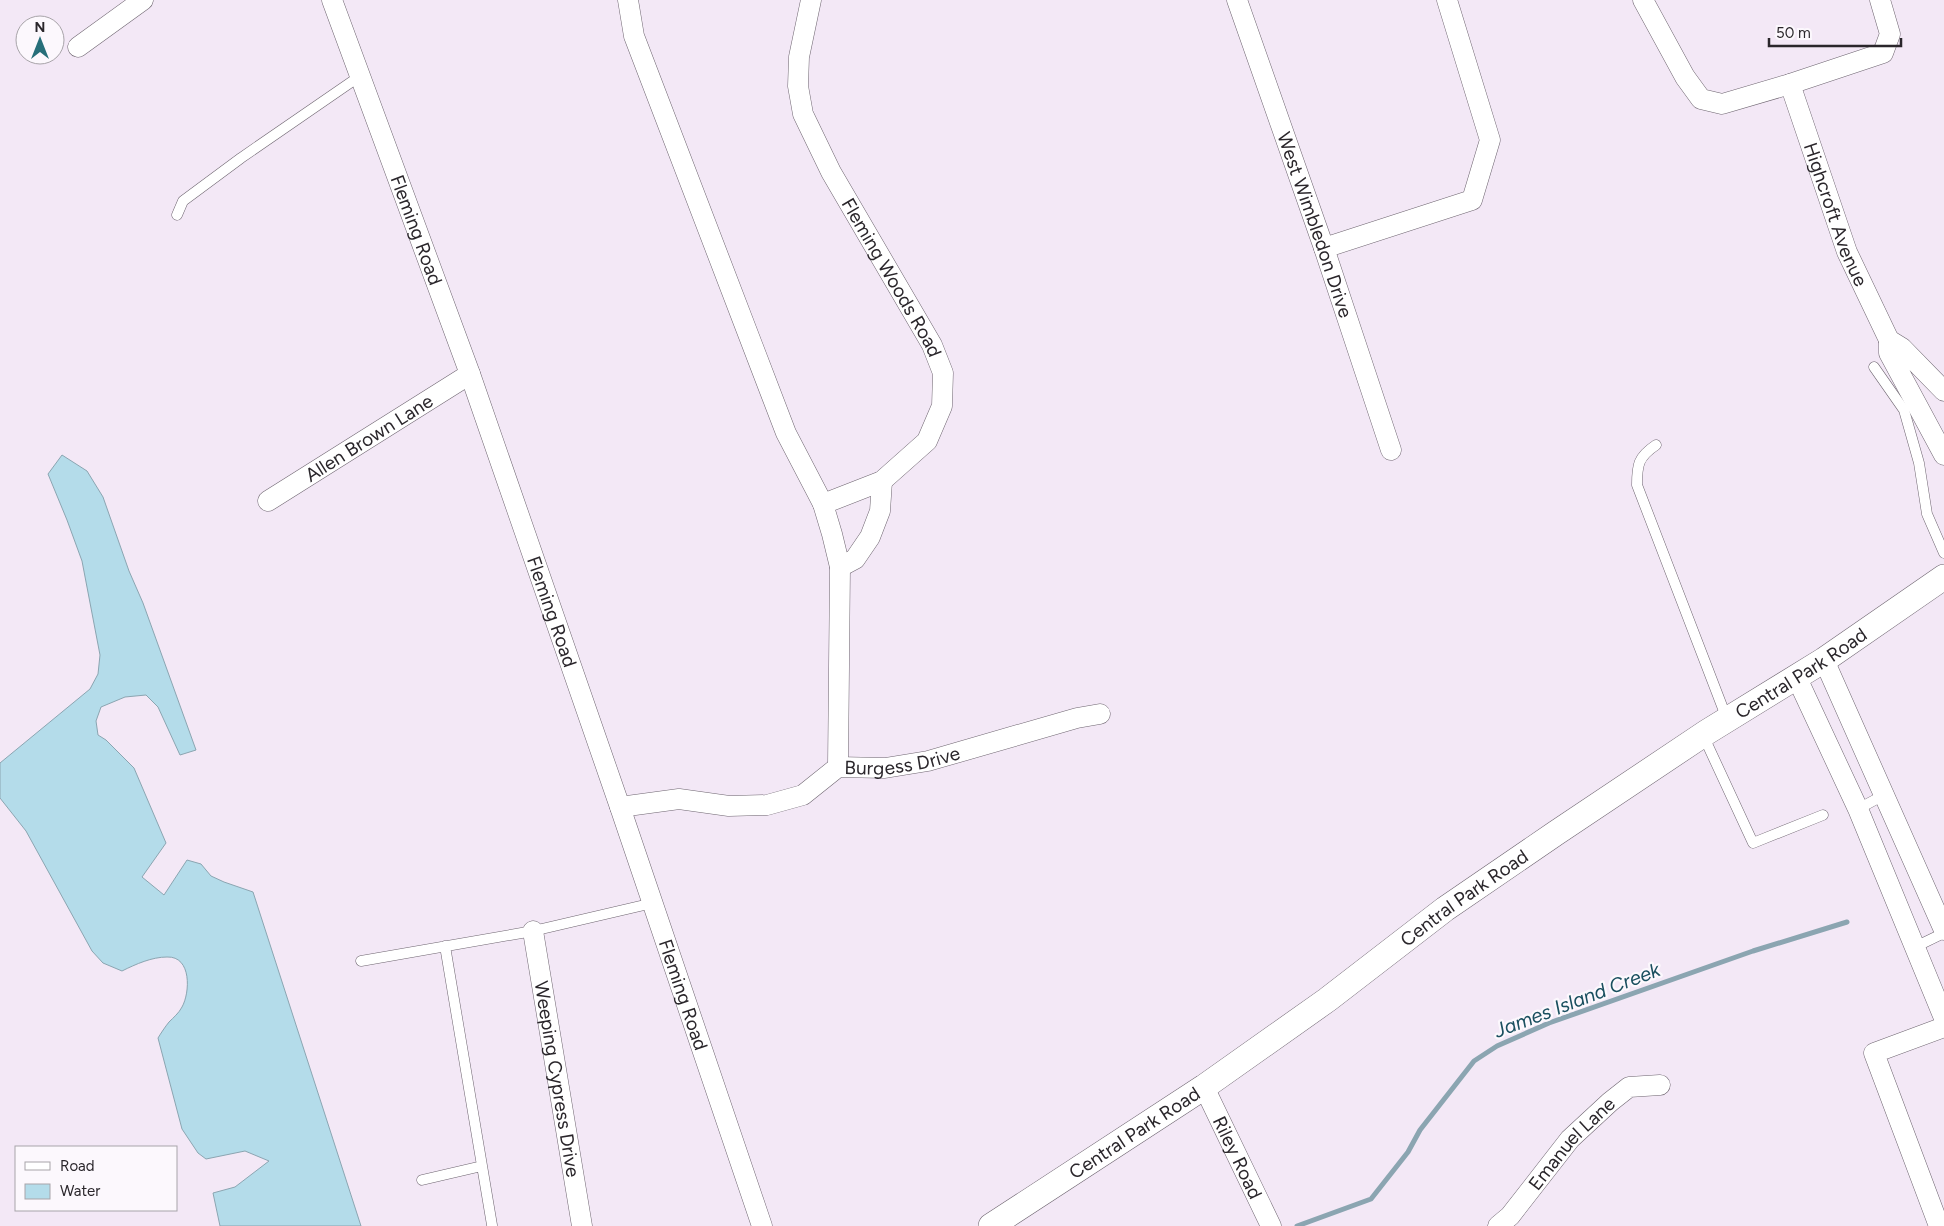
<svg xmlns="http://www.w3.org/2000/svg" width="1944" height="1226" font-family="Figtree,sans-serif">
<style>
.water{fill:#b4dcea;stroke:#8ba5b1}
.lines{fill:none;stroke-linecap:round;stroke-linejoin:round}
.stream{stroke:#8ba5b1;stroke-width:5}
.service-casing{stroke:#6e6570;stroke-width:11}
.minor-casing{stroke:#6e6570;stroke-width:21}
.tertiary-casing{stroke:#6e6570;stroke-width:26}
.service{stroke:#fff;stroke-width:10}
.minor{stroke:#fff;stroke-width:20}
.tertiary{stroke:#fff;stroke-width:25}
.labels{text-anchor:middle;stroke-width:4.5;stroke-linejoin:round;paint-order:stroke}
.street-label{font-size:19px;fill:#2a262b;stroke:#fcf8fd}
.water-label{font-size:20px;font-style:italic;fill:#1a4f5f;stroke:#fcf8fd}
</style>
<rect width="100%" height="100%" fill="#f3e8f6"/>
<path class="water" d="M62,455L87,471L103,497L129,571L143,603L196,750L180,755L158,707L146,695L125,697L101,707L96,721L98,735L106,740L134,768L166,843L142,877L164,895L187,860L201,864L211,876L224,882L253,892L361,1226H220L213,1193L235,1187L269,1161L245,1151L206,1159L198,1153L182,1129L158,1038C161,1033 165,1027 169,1022C173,1018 179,1013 182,1007C190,993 192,956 167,957C152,957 136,964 122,971L103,963L92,951L26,831L0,798V763L90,689L98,674L100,655L82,561L67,520L48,474Z"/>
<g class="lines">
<path class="stream" d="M1297,1226L1371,1199L1408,1152L1420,1130L1474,1061L1497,1046L1549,1023L1753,951L1847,922"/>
<defs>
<path id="service" d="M177,215L183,201L241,158L360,76
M1874,367L1904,410L1919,463L1927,514L1944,553
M1656,445C1638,457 1637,465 1637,485L1727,719
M1703,735L1753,843L1823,815
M1858,809L1884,795
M445,946L492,1225
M1915,947L1944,933
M361,961L533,931L653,903
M422,1180L482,1166"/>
<g id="minor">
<path id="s1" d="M332,0L470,374L620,807L762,1226"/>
<path d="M628,0L634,36L786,433L823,504L832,534L840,567L838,767"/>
<path id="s2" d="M811,0L799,57L798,86L803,114L831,172L932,345L943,373L942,406L927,441L882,481L823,504"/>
<path id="s3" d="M1237,0L1324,248L1391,450"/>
<path d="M1643,0L1685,77L1701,99L1722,104L1790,84L1883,53L1890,34L1880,0"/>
<path d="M78,47L143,0"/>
<path id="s4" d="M1790,84L1847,252L1889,340"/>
<path d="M1324,248L1472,200L1490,140L1447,0"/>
<path d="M1944,391L1902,348L1889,340V353L1944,455"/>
<path id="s5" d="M268,501L470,374"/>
<path d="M840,567L855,559L870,537L880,511L882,481"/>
<path d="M1824,660L1944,930"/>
<path d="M1796,676L1858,809L1944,1018"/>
<path id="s6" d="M620,807L679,799L729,806L767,805L803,795L838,767L885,768L928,761L1077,718L1100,714"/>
<path id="s7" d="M533,931L582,1226"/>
<path id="s8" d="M1204,1087L1271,1226"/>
<path id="s9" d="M1498,1226L1510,1216L1570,1139L1610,1102L1629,1087L1660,1085"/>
<path d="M1939,1226L1874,1053L1944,1027"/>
</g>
<g id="tertiary">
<path id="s10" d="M991,1226L1204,1087L1327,1000L1445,909L1556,833L1707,732L1824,660L1944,577"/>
</g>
</defs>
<use href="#service" class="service-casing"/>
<use href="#minor" class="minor-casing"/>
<use href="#tertiary" class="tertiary-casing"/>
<use href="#service" class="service"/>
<use href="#minor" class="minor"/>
<use href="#tertiary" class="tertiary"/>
</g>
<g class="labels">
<g class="street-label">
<text dy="7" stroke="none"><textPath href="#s4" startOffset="138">Highcroft Avenue</textPath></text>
<text dy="7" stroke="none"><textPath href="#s3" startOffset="238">West Wimbledon Drive</textPath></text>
<text dy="7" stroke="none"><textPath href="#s1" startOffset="245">Fleming Road</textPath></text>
<text dy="7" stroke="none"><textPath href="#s2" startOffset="302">Fleming Woods Road</textPath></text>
<text dy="7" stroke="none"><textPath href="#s5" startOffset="119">Allen Brown Lane</textPath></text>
<text dy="7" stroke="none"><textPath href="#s1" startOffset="650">Fleming Road</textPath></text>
<text dy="7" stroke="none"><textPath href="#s10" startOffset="981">Central Park Road</textPath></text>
<text dy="7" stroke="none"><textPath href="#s6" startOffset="295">Burgess Drive</textPath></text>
<text dy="7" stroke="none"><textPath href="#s10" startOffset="576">Central Park Road</textPath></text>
<text dy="7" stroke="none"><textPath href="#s1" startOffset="1055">Fleming Road</textPath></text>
<text dy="7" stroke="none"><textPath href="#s7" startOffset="150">Weeping Cypress Drive</textPath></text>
<text dy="7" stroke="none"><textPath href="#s10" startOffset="171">Central Park Road</textPath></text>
<text dy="7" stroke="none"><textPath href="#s9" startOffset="111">Emanuel Lane</textPath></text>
<text dy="7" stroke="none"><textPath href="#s8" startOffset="78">Riley Road</textPath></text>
</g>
<g class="water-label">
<text transform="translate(1577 1000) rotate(-21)" y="7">James Island Creek</text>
</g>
</g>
<rect x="15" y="1146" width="162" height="65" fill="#fcf8fd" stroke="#a8a4a9"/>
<rect x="25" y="1162" width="25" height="8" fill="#ffffff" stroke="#a8a4a9"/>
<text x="60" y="1171" font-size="15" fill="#2a262b">Road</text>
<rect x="25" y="1184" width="25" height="15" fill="#b4dcea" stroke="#a8a4a9"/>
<text x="60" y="1196" font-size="15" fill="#2a262b">Water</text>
<g transform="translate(40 40)"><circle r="24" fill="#fcf8fd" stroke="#a8a4a9"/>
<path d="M0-4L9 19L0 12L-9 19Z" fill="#276f7a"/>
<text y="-8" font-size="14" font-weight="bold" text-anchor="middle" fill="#2a262b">N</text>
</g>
<path d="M1769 38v8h132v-8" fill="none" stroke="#2a262b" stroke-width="2.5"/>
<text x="1776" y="38" font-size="15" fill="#2a262b" stroke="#fcf8fd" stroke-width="4" paint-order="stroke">50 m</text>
</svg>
